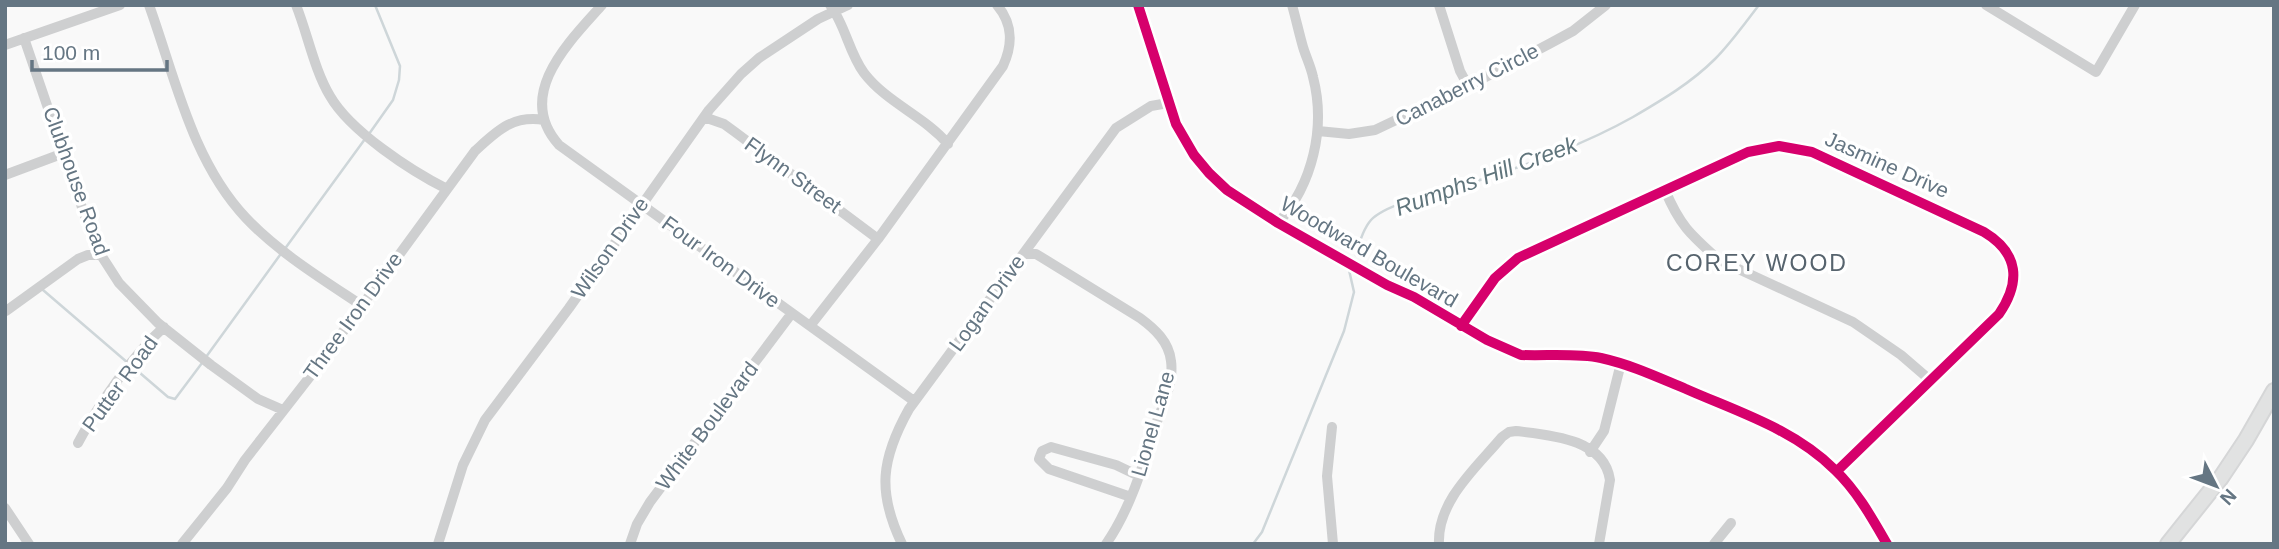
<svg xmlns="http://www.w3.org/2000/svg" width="2279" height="549" font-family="Helvetica,sans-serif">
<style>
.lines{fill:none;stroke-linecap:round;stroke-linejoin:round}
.stream{stroke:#ced6d9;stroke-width:2.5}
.secondary-casing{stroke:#d5d6d7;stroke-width:18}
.street{stroke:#cecfd0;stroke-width:10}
.secondary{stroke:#e1e2e2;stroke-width:14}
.cycleway-casing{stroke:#fff;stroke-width:15}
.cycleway{stroke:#d6006c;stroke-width:10}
.labels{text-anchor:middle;stroke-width:7;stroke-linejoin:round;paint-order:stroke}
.street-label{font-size:21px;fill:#657683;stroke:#fff}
.water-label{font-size:23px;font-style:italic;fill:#60757c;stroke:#fff}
.neighbourhood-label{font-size:23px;letter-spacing:2px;fill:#57646e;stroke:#fff}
</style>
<rect width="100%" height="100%" fill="#f9f9f9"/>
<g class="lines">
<path class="stream" d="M369,134L393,100L399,80L400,66L375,5
M284,250L365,139
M1356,255C1359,243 1363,229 1371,220C1389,201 1454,189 1480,180C1532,163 1585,144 1633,117C1662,100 1691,83 1715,59C1731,43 1745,23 1759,5
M43,290L128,363
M206,357L280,255
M133,367L168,397L175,399L202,363
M1253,544L1262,532L1344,331L1354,292L1349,270"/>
<defs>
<path id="secondary" d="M2168,544L2220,479L2246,440L2274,391"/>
</defs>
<use href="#secondary" class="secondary-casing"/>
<path class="street" d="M149,5C175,77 192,161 246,218C278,252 322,279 361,305
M296,5C308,35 314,69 330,96C350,131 411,171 447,189
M602,5C569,42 514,95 559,145L914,401
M830,5C845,24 849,53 864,73C887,103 924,116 948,144
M1138,5L1176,124L1194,155L1209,173L1227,190L1278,223L1387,285L1414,297L1487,340L1521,355C1547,356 1576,353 1601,358C1632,365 1657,377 1686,389C1738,412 1794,429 1835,470C1857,491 1872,518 1887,544
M1439,5L1460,71L1468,86
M1986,5L2096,72L2135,5
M24,38L88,225L101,255L119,283L158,323L211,365L258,399L283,410
M5,45L120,5
M704,117L724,124L735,132L878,239
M1318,131L1349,134L1375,130L1476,82L1549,44L1573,31L1606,5
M5,175L64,153
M1665,190C1680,226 1691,235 1719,260L1853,322L1901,355L1930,380
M1278,223C1313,184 1326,127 1313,77C1311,67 1306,57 1303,47C1299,33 1296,19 1292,5
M1023,254H1036L1041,257L1140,318C1155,329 1169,342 1171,361C1174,382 1163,405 1156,424C1143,465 1131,508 1106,544
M6,311L78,259L88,255H101
M810,326L878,239L1003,66C1013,44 1013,24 997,5
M1461,326L1495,278L1518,258L1748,152L1779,146L1812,152L1984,232C2019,253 2021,282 1999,314L1837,471
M1332,427L1327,476L1333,544
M78,443C98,405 132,356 164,327
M1590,452L1604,431L1621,363
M1131,497L1049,469L1039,459L1042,451L1051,447L1116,465L1139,476
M5,508L29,544
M182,544L227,488L245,460L312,374L475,151C497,131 512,115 544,120
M438,544L463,465L485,420L569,308L709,110L741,74L759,58L818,19L848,5
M630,544L637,524L650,502L792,313
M902,544C877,492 881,459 909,409L1116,128L1151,106L1168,103
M1439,544C1437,501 1476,468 1502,437L1509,432L1516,431C1549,435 1604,438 1610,480L1599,544
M1714,544L1731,523"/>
<use href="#secondary" class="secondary"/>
<defs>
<path id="cycleway" d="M1138,5L1176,124L1194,155L1209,173L1227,190L1278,223L1387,285L1414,297L1487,340L1521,355C1547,356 1576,353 1601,358C1632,365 1657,377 1686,389C1738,412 1794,429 1835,470C1857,491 1872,518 1887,544
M1461,326L1495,278L1518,258L1748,152L1779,146L1812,152L1984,232C2019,253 2021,282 1999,314L1837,471"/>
</defs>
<use href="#cycleway" class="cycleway-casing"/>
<use href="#cycleway" class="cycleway"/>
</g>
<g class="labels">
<g class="street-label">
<text transform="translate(1467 85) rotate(-27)" y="7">Canaberry Circle</text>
<text transform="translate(1887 165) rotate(24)" y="7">Jasmine Drive</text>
<text transform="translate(793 175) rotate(36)" y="7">Flynn Street</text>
<text transform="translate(76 181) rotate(70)" y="7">Clubhouse Road</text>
<text transform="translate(610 248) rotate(-55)" y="7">Wilson Drive</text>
<text transform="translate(1369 252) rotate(30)" y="7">Woodward Boulevard</text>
<text transform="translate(721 262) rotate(36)" y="7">Four Iron Drive</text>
<text transform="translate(987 303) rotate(-54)" y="7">Logan Drive</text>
<text transform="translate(353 316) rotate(-54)" y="7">Three Iron Drive</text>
<text transform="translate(120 384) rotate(-54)" y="7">Putter Road</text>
<text transform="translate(1153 424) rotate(-74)" y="7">Lionel Lane</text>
<text transform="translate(707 426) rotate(-53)" y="7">White Boulevard</text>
</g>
<g class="water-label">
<text transform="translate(1486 176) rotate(-20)" y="8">Rumphs Hill Creek</text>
</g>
<g class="neighbourhood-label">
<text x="1757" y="271">COREY WOOD</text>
</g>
</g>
<rect width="2279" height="549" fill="none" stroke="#657683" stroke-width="14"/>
<g transform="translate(2216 486) rotate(132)" stroke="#ffffff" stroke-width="5" paint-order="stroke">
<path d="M0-5L12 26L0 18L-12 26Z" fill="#657683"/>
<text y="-10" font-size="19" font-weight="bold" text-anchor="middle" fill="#657683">N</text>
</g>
<path d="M32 60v10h135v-10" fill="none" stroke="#657683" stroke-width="3.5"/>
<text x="42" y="60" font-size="21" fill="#657683" stroke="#ffffff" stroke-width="5" paint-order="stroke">100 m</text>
</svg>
